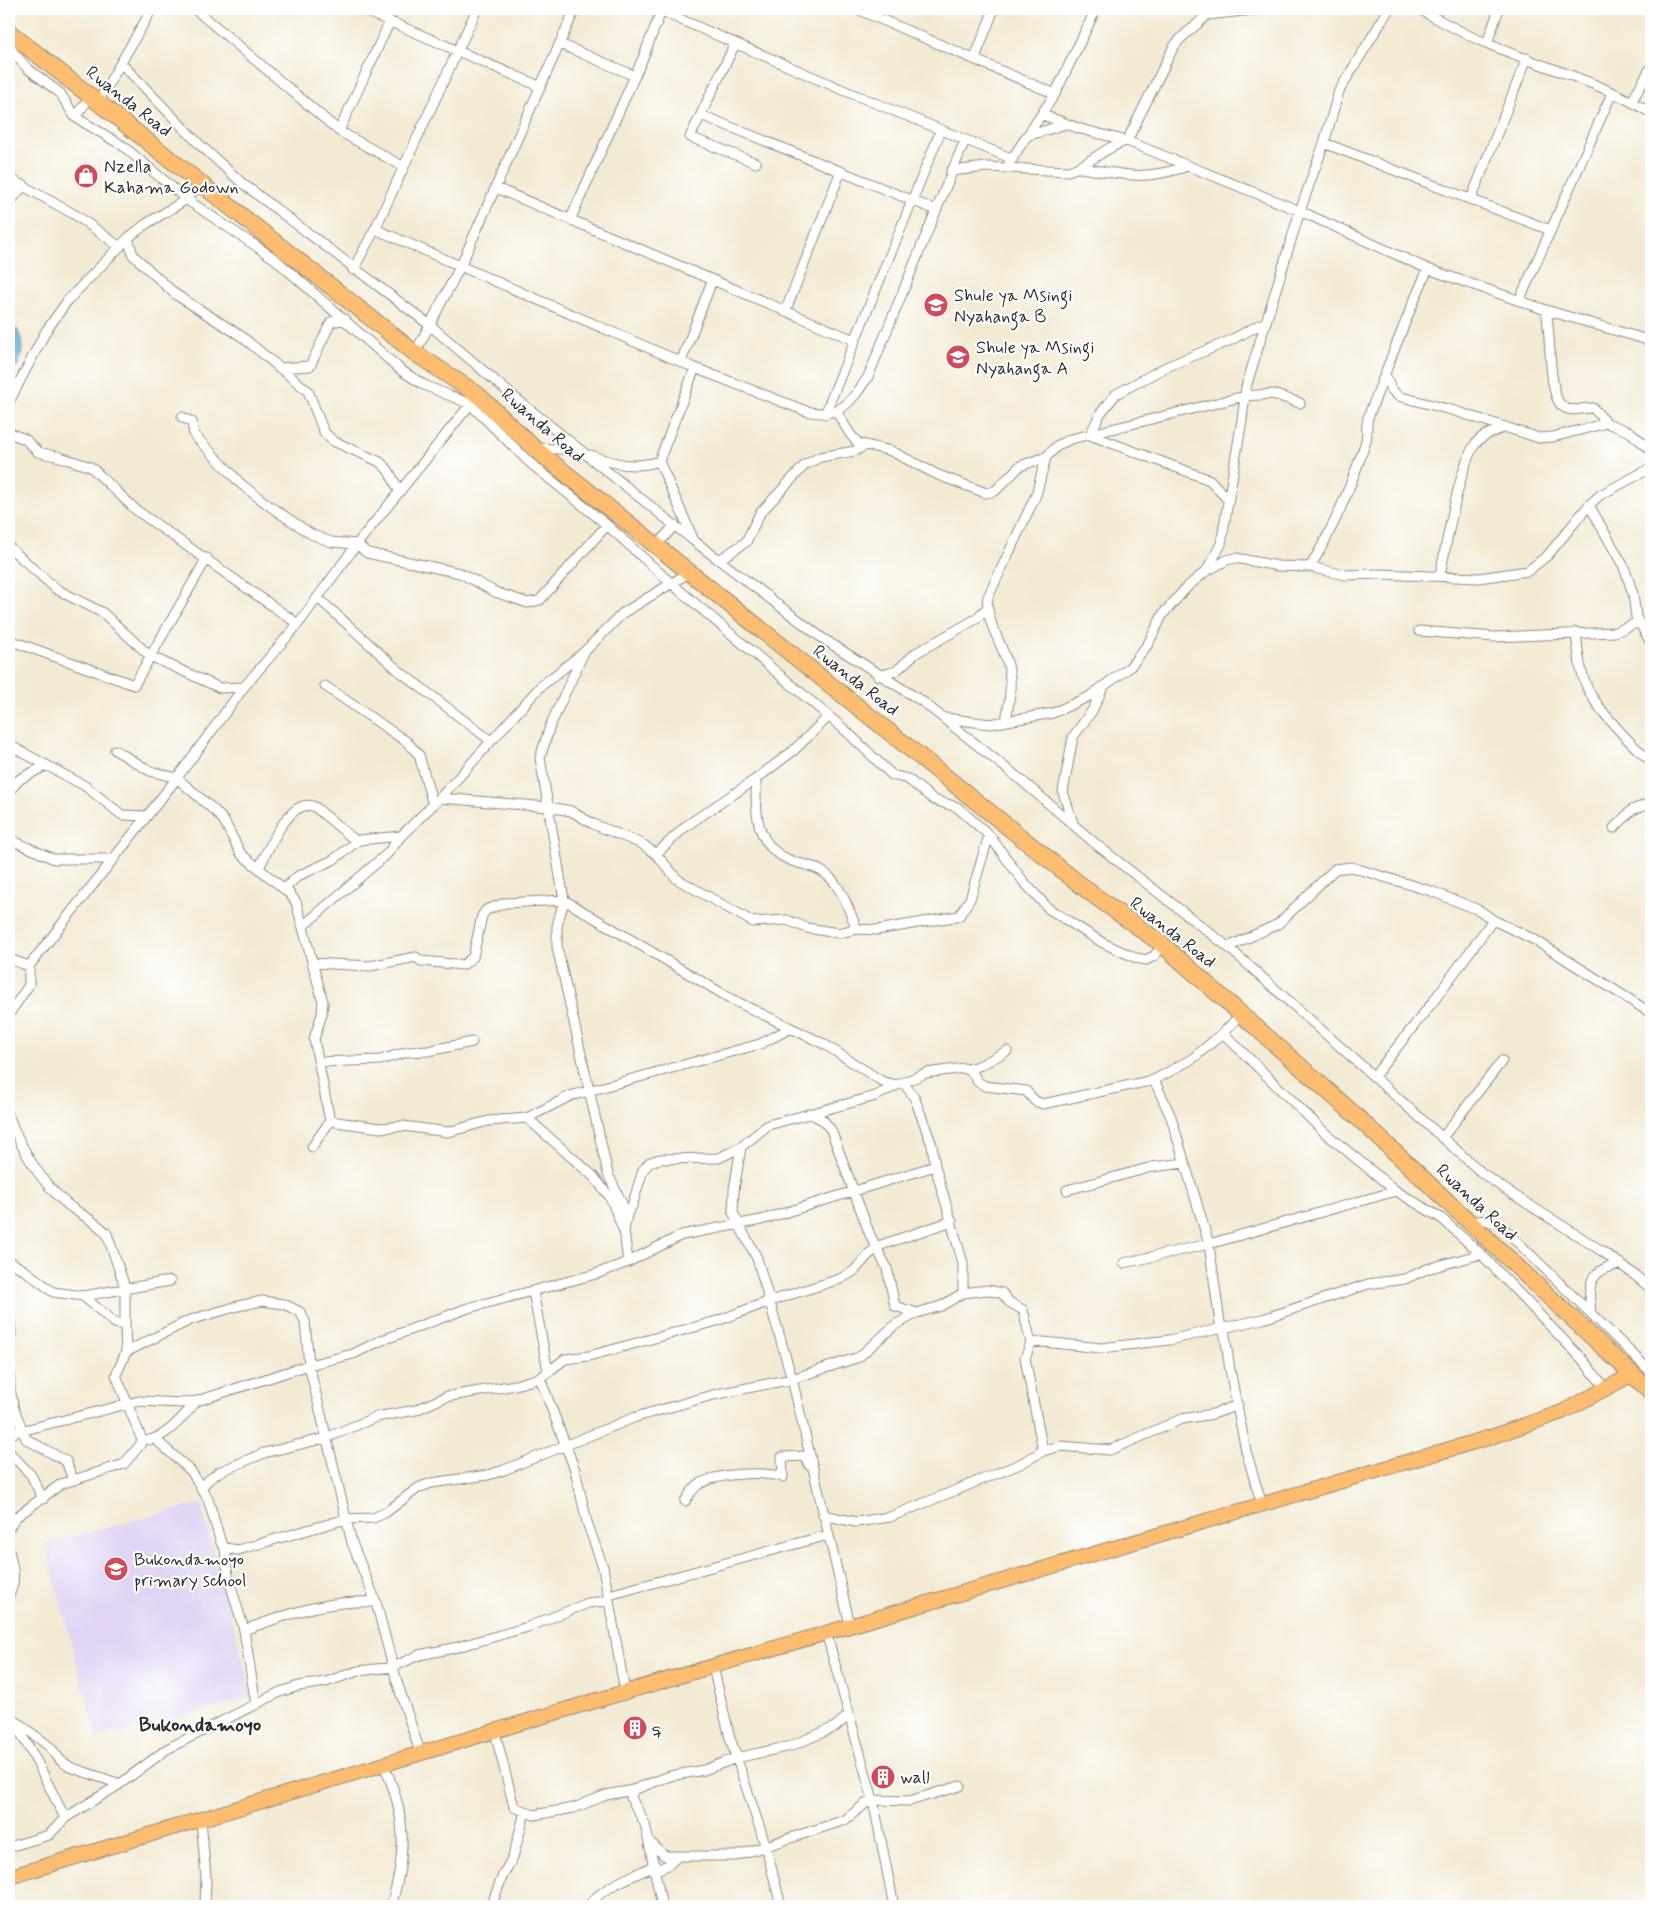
<svg xmlns="http://www.w3.org/2000/svg" width="1660" height="1915" font-family="Mynerve,sans-serif">
<style>
.built{fill:#e1d4f4}
.water{fill:#53aad0;stroke:#3f6a7e}
.lines{fill:none;stroke-linecap:round;stroke-linejoin:round}
.street-casing{stroke:#8f8a7f;stroke-width:11}
.primary-casing{stroke:#8f8a7f;stroke-width:16}
.highway-casing{stroke:#8f8a7f;stroke-width:18}
.street{stroke:#fff;stroke-width:9}
.primary{stroke:#fcbd6f;stroke-width:14}
.highway{stroke:#fcbd6f;stroke-width:16}
.labels{text-anchor:middle;stroke-width:4.5;stroke-linejoin:round;paint-order:stroke}
.street-label{font-size:18px;fill:#2b2b2b;stroke:#fff}
.poi-label{font-size:18px;fill:#2b2b2b;stroke:#fff;text-anchor:start}
.quarter-label{font-size:20px;font-weight:bold;fill:#2b2b2b;stroke:#fff}
</style>
<rect width="100%" height="100%" fill="#fff"/>
<filter id="ink" filterUnits="userSpaceOnUse"><feTurbulence type="fractalNoise" baseFrequency=".02" numOctaves="2"/><feDisplacementMap in="SourceGraphic" scale="10" xChannelSelector="R" yChannelSelector="G"/><feConvolveMatrix kernelMatrix="1 2 1 2 8 2 1 2 1" color-interpolation-filters="sRGB"/></filter>
<filter id="wash" filterUnits="userSpaceOnUse"><feTurbulence type="fractalNoise" baseFrequency=".0096" numOctaves="4" result="noise"/><feDisplacementMap in="SourceGraphic" scale="20" xChannelSelector="R" yChannelSelector="G"/><feGaussianBlur stdDeviation="1.12" result="paint"/><feColorMatrix in="noise" values="0 0 0 0 0 0 0 0 0 0 0 0 0 0 0 0 0 1.4 0 .05"/><feComposite in="paint" operator="in"/></filter>
<g filter="url(#wash)">
<rect width="100%" height="100%" fill="#f3ead3"/>
<path class="built" d="M201,1503L253,1698L97,1738L45,1544Z"/>
<path class="water" d="M9,325L18,330C23,344 24,353 17,367L9,366Z"/>
</g>
<g filter="url(#ink)">
<g class="lines">
<defs>
<path id="street" d="M195,9L339,131L404,167
M361,9L539,86
M857,9L1055,94
M1419,9C1441,21 1463,34 1486,43C1541,67 1600,81 1651,113
M661,11L843,90L1013,159
M1207,15L1262,9
M1487,43L1499,9
M560,44L635,76
M735,44L690,137L756,163
M9,47L27,68L60,93L75,117L123,146L186,199L275,259L402,371L424,385L470,404L530,463L607,525L672,584L845,730L892,775L908,779L934,800L957,807L989,835L1023,881L1049,909L1103,943L1136,958L1146,960L1154,956L1163,945
M975,58L994,9
M121,63L199,144L242,183L431,326L513,396L694,541L822,638L923,702L1021,780L1097,845L1228,947L1481,1172C1536,1214 1600,1243 1651,1289
M1632,101L1651,67
M98,102L152,9
M701,115L936,210
M1043,115L1081,129L1127,141L1300,211L1428,269L1546,310L1651,341
M75,117L91,96
M339,131L390,21
M1030,135L1066,124
M1324,143L1550,230
M1009,163L1055,94L1096,9
M1080,168C1127,174 1140,182 1188,166
M951,171L986,167L1068,171C1091,165 1103,147 1127,141L1173,48C1183,32 1201,25 1211,9
M9,178L77,216L120,247
M496,188L854,340
M1471,199L1527,58
M9,203L24,185
M571,218L643,58L662,9
M375,229L695,368L806,411C840,419 850,403 868,377L965,140
M128,238L133,255L175,294L241,336L308,391L324,432L333,441L380,462L388,470L400,492
M353,270L375,229L477,9
M1520,299L1612,93
M1546,310C1551,332 1548,395 1562,406C1572,414 1582,407 1593,408L1607,423L1630,432L1651,450
M785,312L841,171
M415,353L461,265L575,9
M681,362L712,281
M278,368L310,366L331,322L345,319
M1385,374L1391,389L1398,396L1455,411L1539,438L1553,437L1607,423
M9,402L46,331L68,300L128,238L146,224L182,202L201,185
M836,411L850,434L858,443L891,451L938,475L986,493L995,491L1020,466L1046,457
M825,414L941,130
M182,417L192,422L194,435L225,467L241,484L271,507L311,534L331,542L357,544L367,553L460,573L495,592L528,603L540,600L607,525
M9,433L25,439L38,452L60,457L91,467L136,510L298,624
M537,448L579,450
M591,455C613,464 635,469 659,461
M1228,500L1210,480L1090,435L1100,414L1116,394L1166,367L1229,341L1263,323
M1589,505L1624,567L1633,594L1636,617L1651,643
M692,536L659,461L695,368
M657,545L675,525
M9,547L56,589L103,613L150,656L220,688L244,687
M719,560L746,542L760,513L805,465L820,457L855,451L866,445
M1310,567C1334,528 1352,484 1366,441C1368,432 1365,423 1369,415C1388,366 1406,317 1428,269
M1207,570L1221,544L1242,420L1246,387L1300,211L1324,143L1339,91L1389,9
M1440,575C1446,547 1460,462 1476,443C1483,434 1496,431 1506,427
M318,598L398,670L491,741
M1419,631L1494,637L1615,632L1639,622
M1576,632C1578,650 1579,668 1586,685C1594,706 1633,747 1651,761
M9,640L134,685L207,558
M584,652L550,726L540,758L564,900L557,926V947L608,1174L627,1214L624,1231L628,1262
M878,676L896,671L916,653L976,619L986,609
M325,686L407,742L419,755L433,805
M945,718L990,724L1053,713L1090,696L1130,667L1148,644L1163,614L1187,587L1205,572L1227,560L1236,558L1278,566L1310,567L1345,575L1380,574L1479,578L1528,571L1548,555L1589,505L1600,495L1651,468
M1006,720C1009,704 1012,687 1009,670C1005,646 984,622 988,597L1036,495L1046,457L1058,445L1071,439L1245,396L1273,394L1300,403
M9,745L85,786L122,815L147,816
M115,750L150,771L177,778L215,811L224,821L241,854L289,893L296,902L323,1002L322,1014L314,1039L330,1121L312,1147
M756,779C756,812 754,847 792,861C804,865 817,866 827,875C842,887 849,911 857,929
M9,791L20,779L47,765
M440,798L549,807L571,811L593,824L642,844L656,854L677,879L753,922L787,920L807,928L838,933L857,929L877,930L959,916L970,899L989,835
M1073,823L1063,792L1073,737L1092,711L1102,690
M1614,828L1632,810L1651,803
M9,839L54,859H114
M656,854L686,826L756,779L793,751L828,717
M259,868C267,852 290,795 315,807L356,841
M284,889L298,876L333,860L359,840L401,836
M303,926L387,854L401,836L440,798L540,687L584,652L623,613L690,572
M1228,947L1278,924L1335,869L1351,867L1431,891L1479,910L1493,920L1535,940L1651,1013
M9,959L29,966
M312,963L370,966L416,957L421,961L463,965L473,957L482,916L486,910L505,903L564,900L733,1000L824,1044L883,1082L897,1085L926,1073L964,1068L972,1072L978,1082L985,1086L1026,1091L1035,1101L1043,1104L1154,1080L1192,1059L1223,1033L1242,1013
M9,1014L29,985V966L177,778L244,687L298,624L357,544L473,401
M1223,1033L1324,1132L1396,1191L1441,1218L1481,1254L1581,1358L1607,1390
M320,1062L380,1060L407,1052L428,1051L472,1042
M968,1069L981,1065L1007,1051
M1375,1075L1432,1003L1493,920
M1154,1080L1171,1117L1209,1244L1221,1330
M904,1083L915,1099L932,1145L935,1166L963,1263V1293
M809,1113L823,1120L831,1130L870,1235L887,1268L895,1306L917,1313L941,1306L963,1293L987,1290L1002,1293L1009,1302L1023,1310L1031,1343L1025,1358L1043,1451L1060,1446L1110,1450L1182,1419L1213,1414L1238,1405
M9,1117C22,1150 39,1181 67,1204C79,1214 96,1221 107,1234L125,1287V1325
M527,1118L593,1176L610,1197L623,1229
M330,1121L380,1128L403,1126L448,1132L488,1121L527,1118L570,1096L760,1044L791,1028
M1442,1138L1502,1061
M741,1147L734,1190L733,1212L739,1225L757,1258L792,1379L850,1625
M1067,1190L1152,1167L1185,1163
M627,1214L632,1206L643,1170L650,1162L660,1159L719,1158L741,1147L768,1125L876,1096L897,1085
M1471,1222L1486,1220L1501,1226L1651,1372
M9,1261L27,1272L53,1292L83,1296L115,1323L125,1325L126,1352L116,1375L142,1440L140,1445L124,1464L61,1484L15,1518L9,1528
M1124,1263L1209,1244L1396,1191
M533,1292L548,1371
M83,1296L170,1281
M9,1308L11,1334L9,1345
M1591,1313C1587,1285 1589,1269 1621,1264
M1224,1329L1230,1370L1246,1451L1262,1505
M1031,1343L1043,1342L1101,1348L1169,1340L1263,1319L1368,1284L1405,1279L1427,1269L1481,1254
M126,1352L190,1320L238,1306L262,1301L284,1304L300,1312L305,1321L309,1365L352,1543L376,1602L397,1682L420,1752
M9,1368L10,1389L14,1409L26,1439L66,1461L73,1480
M540,1378L575,1470L587,1522L603,1567L625,1692
M9,1434L139,1401L182,1403L197,1401L309,1365L353,1354L380,1341L468,1308L596,1274L628,1262L682,1235L761,1220L935,1166
M155,1439L191,1471L208,1499L221,1543L225,1548L238,1550L346,1519L373,1518L385,1513L418,1488L431,1483L488,1475L504,1470L636,1417L713,1395L792,1379L859,1357L895,1325L917,1313
M149,1440C168,1437 185,1414 197,1401
M9,1452L31,1475L43,1499
M201,1489L206,1482L219,1472L264,1453L326,1438L376,1417L416,1410L445,1397L515,1385L540,1378L565,1359L589,1356L717,1321L770,1301L840,1279L854,1271L870,1253L881,1245L952,1221
M685,1501C689,1496 692,1489 698,1485C715,1473 763,1471 783,1477L782,1457L805,1456L809,1465
M823,1515L856,1522L890,1517L1020,1464L1043,1451
M225,1548L228,1576L244,1630L256,1705
M9,1551C13,1568 17,1580 9,1595
M609,1595L828,1535
M244,1630C288,1614 328,1599 376,1602
M826,1632L873,1800L894,1906
M713,1667L730,1738L766,1847L781,1906
M9,1712L37,1762L65,1818
M12,1718L50,1747L61,1761L70,1767L120,1784
M495,1732L514,1807L534,1815L574,1808L606,1795L633,1790L670,1776L704,1770L736,1758L791,1746L835,1727L849,1715
M383,1763C407,1815 407,1852 391,1906
M633,1790L631,1798L645,1824L662,1906
M201,1819L206,1878L205,1906
M651,1843L665,1856H736L845,1820L865,1804L873,1800L909,1801L960,1786
M9,1847L49,1835L65,1818L120,1784L167,1749L280,1692L299,1686L326,1682L358,1671L393,1667L419,1655L454,1648L528,1627L588,1603L609,1601
M654,1871L668,1865L676,1858
M491,1906L503,1875L513,1857L525,1812
M589,1906C600,1887 635,1876 655,1865"/>
<path id="primary" d="M9,1877L561,1711L1491,1437L1562,1412L1633,1374"/>
<path id="highway" d="M9,32L415,353L478,395L534,448L1092,894L1163,945L1355,1115L1651,1392"/>
</defs>
<use href="#street" class="street-casing"/>
<use href="#primary" class="primary-casing"/>
<use href="#highway" class="highway-casing"/>
<use href="#street" class="street"/>
<use href="#primary" class="primary"/>
<use href="#highway" class="highway"/>
</g>
</g>
<defs>
<symbol id="shop-disc" viewBox="-11 -11 22 22"><circle r="9.5" fill="#d1495b" stroke="#fff"/><path d="M-5-2.5h2.3a2.7 3.5 0 0 1 5.4 0H5L5.5 6h-11ZM-1.5-2.5h3a1.5 2.3 0 0 0-3 0Z" fill="#fff"/></symbol>
<symbol id="school-disc" viewBox="-11 -11 22 22"><circle r="9.5" fill="#d1495b" stroke="#fff"/><path d="M0-5L7-2L0 1L-7-2ZM-4 1L0 2.5L4 1V4Q0 6-4 4Z" fill="#fff"/></symbol>
<symbol id="building-disc" viewBox="-11 -11 22 22"><circle r="9.5" fill="#d1495b" stroke="#fff"/><path d="M-4-6H4V6H1V3H-1V6H-4ZM-2.5-4.3h1.7v1.8h-1.7ZM.8-4.3h1.7v1.8H.8ZM-2.5-1h1.7V.8h-1.7ZM.8-1h1.7V.8H.8Z" fill="#fff"/></symbol>
</defs>
<g fill-rule="evenodd">
<use href="#shop-disc" x="72" y="162" width="28" height="28"/>
<use href="#school-disc" x="922" y="291" width="28" height="28"/>
<use href="#school-disc" x="944" y="343" width="28" height="28"/>
<use href="#school-disc" x="102" y="1555" width="28" height="28"/>
<use href="#building-disc" x="621" y="1714" width="28" height="28"/>
<use href="#building-disc" x="869" y="1763" width="28" height="28"/>
</g>
<g class="labels">
<g class="street-label">
<text transform="translate(129 101) rotate(38)" y="6">Rwanda Road</text>
<text transform="translate(543 425) rotate(41)" y="6">Rwanda Road</text>
<text transform="translate(856 680) rotate(38)" y="6">Rwanda Road</text>
<text transform="translate(1173 932) rotate(38)" y="6">Rwanda Road</text>
<text transform="translate(1477 1202) rotate(43)" y="6">Rwanda Road</text>
</g>
<g class="poi-label">
<text x="104" y="172">Nzella<tspan x="104" dy="21">Kahama Godown</tspan></text>
<text x="954" y="301">Shule ya Msingi<tspan x="954" dy="21">Nyahanga B</tspan></text>
<text x="976" y="353">Shule ya Msingi<tspan x="976" dy="21">Nyahanga A</tspan></text>
<text x="134" y="1565">Bukondamoyo<tspan x="134" dy="21">primary school</tspan></text>
<text x="652" y="1734">q</text>
<text x="900" y="1783">wall</text>
</g>
<g class="quarter-label">
<text x="200" y="1731">Bukondamoyo</text>
</g>
</g>
<rect width="1660" height="1915" fill="none" stroke="#fff" stroke-width="30"/>
</svg>
